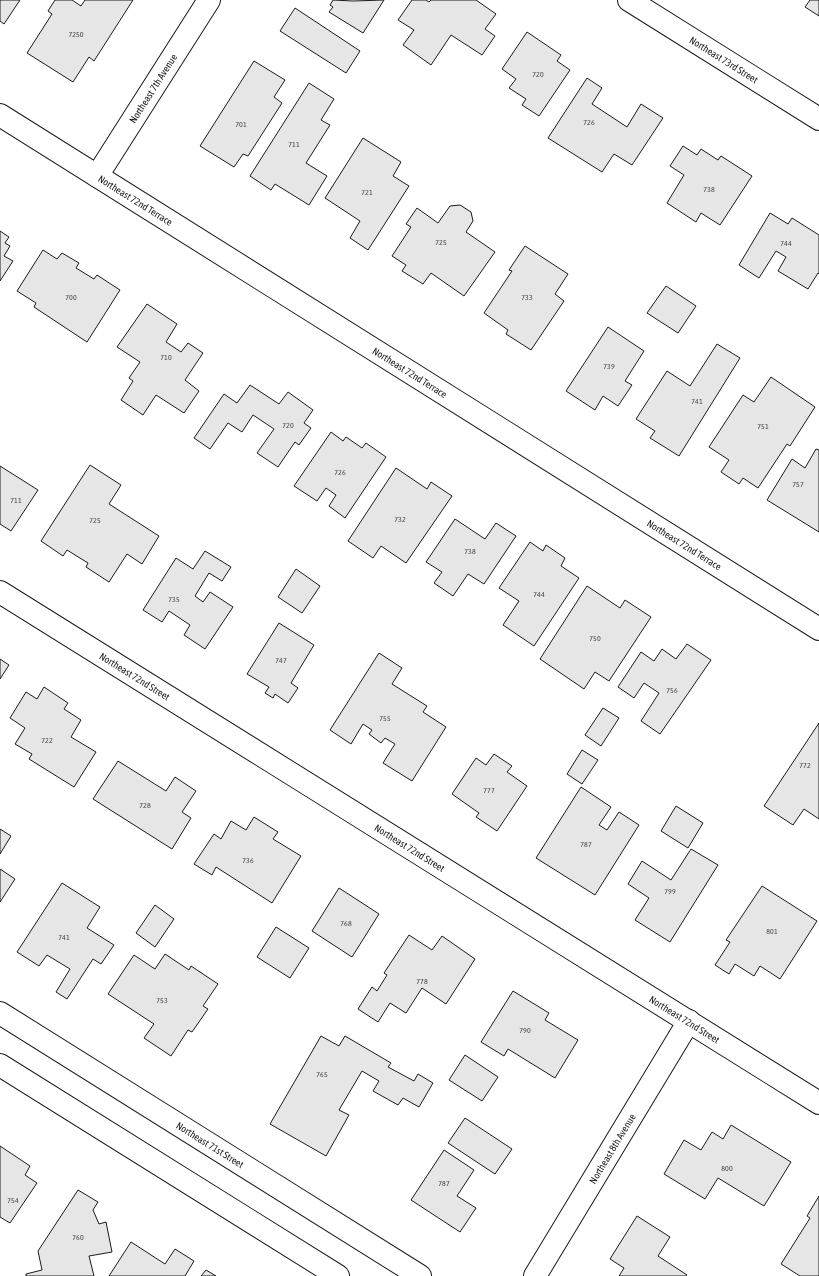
<svg xmlns="http://www.w3.org/2000/svg" width="819" height="1276" font-family="'Asap Condensed',sans-serif">
<style>
.building{fill:#e6e6e6;stroke:#1a1a1a}
.lines{fill:none;stroke-linecap:round;stroke-linejoin:round}
.minor-casing{stroke:#1a1a1a;stroke-width:24}
.minor{stroke:#fff;stroke-width:22}
.labels{text-anchor:middle;stroke-width:3;stroke-linejoin:round;paint-order:stroke}
.number-label{font-size:8px;fill:#4d4d4d}
.street-label{font-size:10px;fill:#1a1a1a;stroke:#fff}
</style>
<rect width="100%" height="100%" fill="#fff"/>
<path class="building" d="M0,0H20L4,24L0,21Z
M55,0H72L81,6L85,0H133L94,61L89,57L73,82L27,53L52,14L48,11Z
M333,0L353,1L384,0L363,33L329,12L333,7L330,5Z
M412,0H426L429,2L431,0H476L496,14L485,29L495,36L482,55L451,35L431,65L403,45L414,30L398,20Z
M810,0H819V16L805,7Z
M295,8L360,51L346,73L280,31Z
M527,32L561,55L557,61L570,70L539,116L522,105L526,99L509,88L516,79L502,69Z
M254,61L285,80L274,97L282,103L248,156L243,154L234,167L200,146Z
M587,78L602,88L592,104L627,127L641,104L663,118L632,165L614,154L602,172L548,138Z
M309,83L334,99L321,120L330,125L306,163L327,176L309,205L275,184L271,190L250,176Z
M363,138L401,162L393,176L409,186L368,250L350,238L360,221L325,198Z
M683,146L697,155L701,149L718,160L721,156L752,176L720,225L701,213L696,222L667,203L684,175L670,166Z
M460,205L471,212L473,221L466,232L495,252L464,296L431,273L423,284L402,271L406,265L392,256L411,227L406,224L417,208L438,223L450,206Z
M770,213L788,224L792,218L819,235V274L818,273L808,289L778,271L786,257L776,251L759,278L739,265Z
M0,231L9,237L5,243L10,246L4,256L13,261L0,281Z
M525,246L568,274L555,294L564,301L531,350L506,334L508,330L484,313L512,271L509,270Z
M43,250L57,259L62,253L79,263L76,268L94,279L97,275L120,290L87,342L34,307L36,303L17,291Z
M666,286L696,306L678,333L647,313Z
M147,304L177,324L166,342L181,352L188,343L203,353L185,380L199,391L184,413L156,395L143,415L121,400L133,381L129,378L140,362L117,347Z
M608,327L644,351L625,381L632,385L618,406L603,396L595,410L566,391Z
M717,344L740,358L679,456L650,438L655,431L636,419L667,371L690,386Z
M771,377L815,407L790,446L787,444L758,488L743,478L739,484L721,472L729,460L709,447L743,395L754,402Z
M250,385L279,404L288,392L313,410L304,423L311,428L299,445L295,442L278,467L257,453L274,429L253,415L242,432L228,423L210,449L194,438L224,394L237,403Z
M331,432L343,441L346,437L362,448L366,443L386,457L345,518L329,506L336,495L326,488L317,501L294,486Z
M816,449L819,450V532L767,500L792,459L805,468Z
M90,465L121,485L109,504L159,536L142,564L127,554L109,582L86,567L88,563L67,550L63,556L41,541Z
M0,466L38,490L11,531L0,524Z
M396,468L427,489L431,482L452,496L406,563L381,546L373,558L348,541Z
M455,519L485,539L496,523L516,536L484,584L468,574L453,596L434,583L442,572L426,562Z
M530,542L543,551L546,545L565,558L561,566L579,578L534,646L503,625L519,601L499,588Z
M205,551L231,567L222,581L209,573L195,596L203,602L210,592L233,607L205,649L184,635L190,625L169,611L162,622L143,610L176,558L193,569Z
M296,569L320,586L302,613L278,597Z
M587,586L620,608L625,600L651,617L609,681L595,672L584,689L540,659Z
M279,623L314,645L291,683L298,688L288,703L275,694L273,698L265,693L269,687L247,674Z
M687,644L711,660L660,734L641,721L659,693L644,683L634,698L618,687L641,652L654,661L662,649L676,659Z
M379,653L402,668L392,684L427,706L423,712L446,727L412,781L383,763L395,744L385,738L381,743L369,734L372,730L363,724L351,744L330,730Z
M0,659L9,665L0,679Z
M44,687L68,703L64,709L81,720L71,737L96,752L74,787L29,759L32,754L15,744L25,728L10,718L26,692L37,699Z
M603,708L619,718L601,746L585,735Z
M819,723V819L804,809L793,825L764,806Z
M582,750L598,760L582,784L567,774Z
M494,754L512,766L507,772L527,786L497,831L476,817L479,813L452,794L476,758L486,765Z
M118,761L166,791L175,777L196,791L182,812L191,818L172,849L93,799Z
M581,787L611,807L599,825L607,830L619,812L639,825L595,895L536,858Z
M676,806L703,823L688,848L661,831Z
M254,817L278,832L273,839L301,856L272,903L216,867L212,875L194,864L214,834L221,839L231,821L246,830Z
M0,829L11,836L0,854Z
M691,849L718,865L670,942L635,920L649,898L628,884L642,861L671,880Z
M0,869L15,879L0,902Z
M62,883L100,907L87,928L114,945L101,964L93,959L67,999L56,992L70,969L47,955L39,966L17,952Z
M762,886L817,921L780,979L760,966L754,976L735,964L729,974L715,965L730,942L726,940Z
M339,888L379,914L352,957L312,931Z
M155,905L174,919L155,947L136,933Z
M276,927L309,948L290,978L257,957Z
M409,935L432,950L442,936L475,959L446,1004L422,988L406,1013L390,1003L378,1022L358,1009L372,987L377,991L387,975L384,973Z
M165,954L189,970L191,966L218,984L203,1006L208,1009L192,1032L188,1030L171,1056L144,1038L154,1024L108,994L134,955L155,969Z
M513,991L549,1013L545,1020L578,1040L555,1078L508,1049L504,1056L481,1042Z
M321,1036L339,1046L345,1036L391,1063L388,1067L414,1081L418,1074L433,1083L419,1107L403,1098L398,1105L373,1091L379,1081L362,1071L339,1110L349,1115L326,1156L270,1124Z
M465,1055L498,1077L482,1101L449,1080Z
M465,1118L512,1149L495,1174L448,1143Z
M731,1125L791,1162L764,1206L718,1178L705,1199L664,1174L684,1140L701,1150L712,1132L723,1139Z
M0,1146L30,1166L25,1175L37,1183L10,1223L0,1217Z
M444,1150L474,1170L457,1196L476,1208L460,1232L411,1200Z
M78,1190L98,1202L93,1210L99,1224L106,1222L112,1252L89,1256L94,1276H26V1274L42,1270L38,1251Z
M819,1196V1276H800L781,1264L810,1218L807,1216Z
M637,1216L670,1237L658,1256L687,1275L686,1276H619L624,1268L610,1259Z
M131,1242L165,1264L175,1249L194,1261L185,1276H109Z
M206,1270L216,1276H201Z"/>
<g class="lines">
<defs>
<g id="minor">
<path id="s1" d="M629,0L819,119"/>
<path id="s2" d="M0,115L819,629"/>
<path id="s3" d="M97,176L209,0"/>
<path id="s4" d="M0,592L819,1103"/>
<path id="s5" d="M0,1013L420,1276"/>
<path d="M0,1065L338,1276"/>
<path id="s6" d="M535,1276L689,1021"/>
</g>
</defs>
<use href="#minor" class="minor-casing"/>
<use href="#minor" class="minor"/>
</g>
<g class="labels">
<g class="number-label">
<text x="76" y="37">7250</text>
<text x="538" y="77">720</text>
<text x="589" y="125">726</text>
<text x="241" y="127">701</text>
<text x="294" y="147">711</text>
<text x="709" y="192">738</text>
<text x="367" y="195">721</text>
<text x="441" y="245">725</text>
<text x="786" y="246">744</text>
<text x="71" y="300">700</text>
<text x="527" y="300">733</text>
<text x="166" y="360">710</text>
<text x="609" y="369">739</text>
<text x="697" y="404">741</text>
<text x="288" y="428">720</text>
<text x="763" y="429">751</text>
<text x="340" y="475">726</text>
<text x="798" y="487">757</text>
<text x="16" y="503">711</text>
<text x="400" y="522">732</text>
<text x="95" y="523">725</text>
<text x="470" y="554">738</text>
<text x="539" y="597">744</text>
<text x="174" y="602">735</text>
<text x="595" y="641">750</text>
<text x="281" y="663">747</text>
<text x="672" y="693">756</text>
<text x="385" y="721">755</text>
<text x="47" y="743">722</text>
<text x="805" y="768">772</text>
<text x="489" y="793">777</text>
<text x="145" y="808">728</text>
<text x="586" y="847">787</text>
<text x="248" y="863">736</text>
<text x="670" y="894">799</text>
<text x="346" y="926">768</text>
<text x="772" y="934">801</text>
<text x="64" y="940">741</text>
<text x="422" y="984">778</text>
<text x="162" y="1003">753</text>
<text x="525" y="1033">790</text>
<text x="322" y="1077">765</text>
<text x="727" y="1171">800</text>
<text x="444" y="1186">787</text>
<text x="13" y="1203">754</text>
<text x="78" y="1240">760</text>
</g>
<g class="street-label">
<text dy="4" stroke="none"><textPath href="#s1" startOffset="112">Northeast 73rd Street</textPath></text>
<text dy="4" stroke="none"><textPath href="#s3" startOffset="104">Northeast 7th Avenue</textPath></text>
<text dy="4" stroke="none"><textPath href="#s2" startOffset="160">Northeast 72nd Terrace</textPath></text>
<text dy="4" stroke="none"><textPath href="#s2" startOffset="484">Northeast 72nd Terrace</textPath></text>
<text dy="4" stroke="none"><textPath href="#s2" startOffset="808">Northeast 72nd Terrace</textPath></text>
<text dy="4" stroke="none"><textPath href="#s4" startOffset="159">Northeast 72nd Street</textPath></text>
<text dy="4" stroke="none"><textPath href="#s4" startOffset="483">Northeast 72nd Street</textPath></text>
<text dy="4" stroke="none"><textPath href="#s4" startOffset="807">Northeast 72nd Street</textPath></text>
<text dy="4" stroke="none"><textPath href="#s5" startOffset="248">Northeast 71st Street</textPath></text>
<text dy="4" stroke="none"><textPath href="#s6" startOffset="149">Northeast 8th Avenue</textPath></text>
</g>
</g>
</svg>
